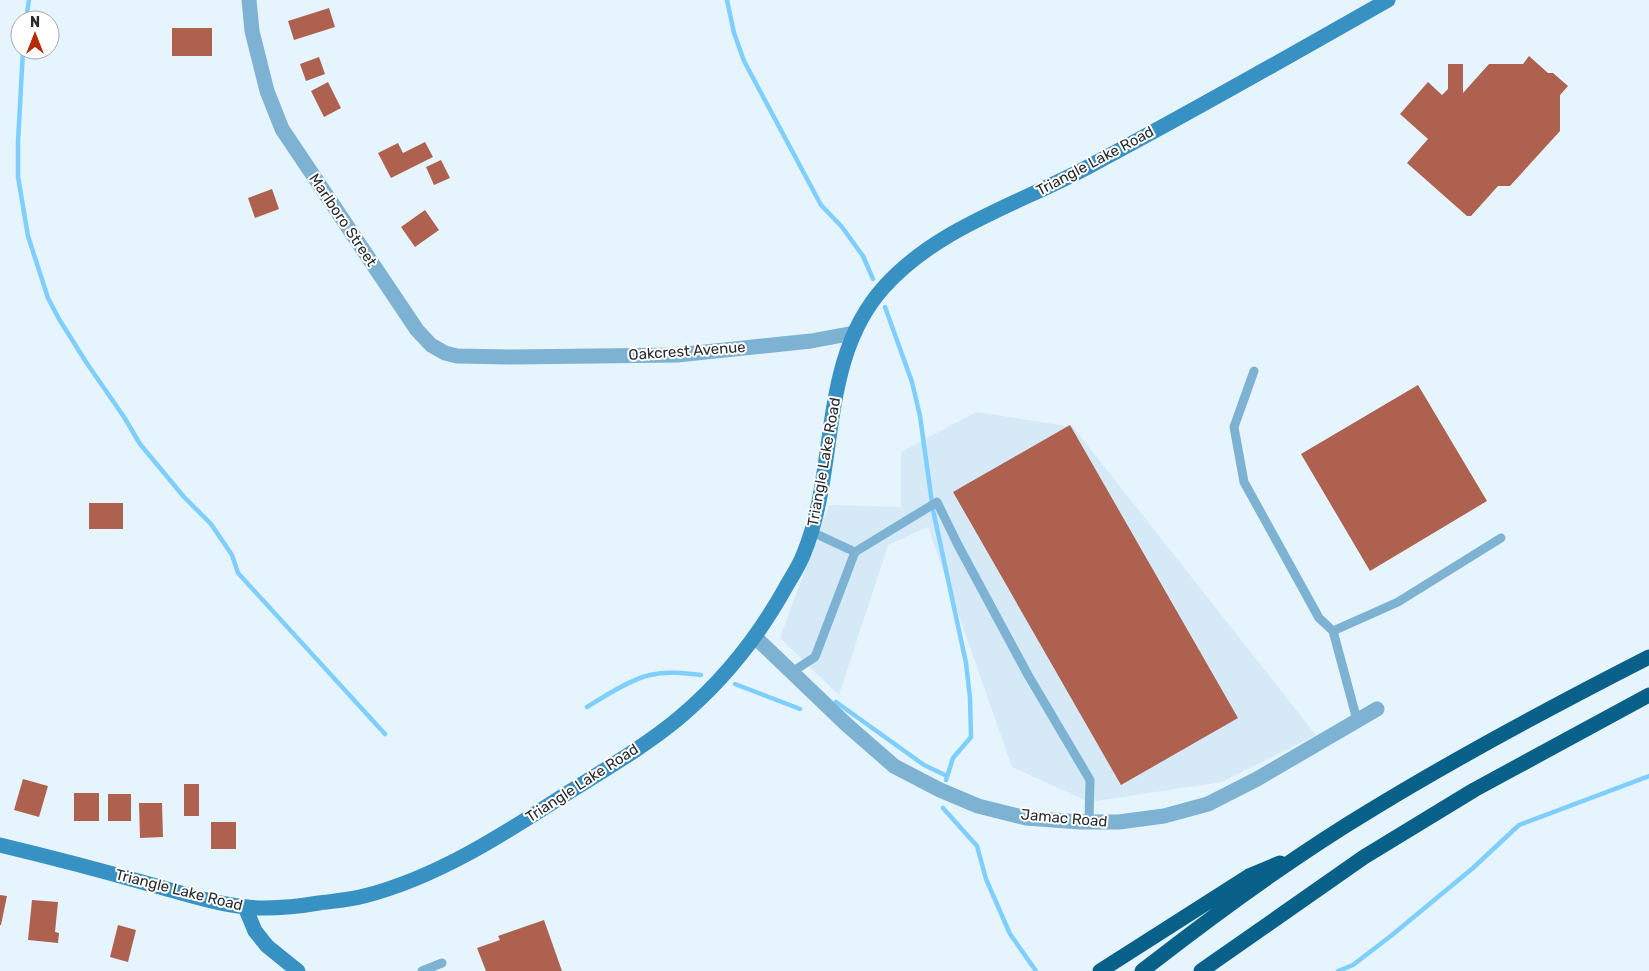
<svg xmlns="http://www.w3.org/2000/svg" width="1649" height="971" font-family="Rubik,sans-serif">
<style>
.built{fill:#d5e9f7}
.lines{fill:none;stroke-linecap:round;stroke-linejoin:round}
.stream{stroke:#7ecefe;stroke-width:4.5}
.building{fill:#ae614f}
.lane{stroke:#7db2d3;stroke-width:9}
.street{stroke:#7db2d3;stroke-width:15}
.secondary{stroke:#3791c2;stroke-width:15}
.highway{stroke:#09618a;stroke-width:15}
.labels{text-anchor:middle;stroke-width:4;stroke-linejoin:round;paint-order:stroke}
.street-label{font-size:15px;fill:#262b2f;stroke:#fff}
</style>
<rect width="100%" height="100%" fill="#e6f4fd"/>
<path class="built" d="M976,412L1073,427L1316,735L1222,782L1089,802L1012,767L928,527L888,545L839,695L780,638L829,505L901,507V452Z"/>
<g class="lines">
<path class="stream" d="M727,0L734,33L744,61L821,205L842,227L863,256L873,279
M26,20L29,0
M23,50L18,142V177L28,236L48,298L59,319L86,362L124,417L140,444L184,497L211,524L232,555L238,573L385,734
M885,307L912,382L920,416L933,510L966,663L970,698L971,737L953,758L946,780
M735,684L800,709
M836,702L924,765L947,776
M587,707C603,697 631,679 650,675C667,671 684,673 701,675
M943,808L977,846L986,879L1010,934L1036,971
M1338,971L1353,965L1392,935L1473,868L1519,825L1649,776"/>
</g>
<path class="building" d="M329,8L335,27L294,40L288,21Z
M172,28H212V56H172Z
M1529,56L1548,73H1553L1568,86L1560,95V131L1510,186H1498L1471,216H1467L1407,163L1428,139L1400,114L1428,82L1442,95L1448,89V64H1463V93L1489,64H1523Z
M319,57L325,74L306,81L300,64Z
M328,82L341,108L324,117L311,91Z
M425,142L433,157L391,178L378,153L398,143L403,153Z
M441,160L450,178L434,185L426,167Z
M272,189L279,209L255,218L248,198Z
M425,210L439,230L415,247L401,227Z
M1418,385L1487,501L1370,571L1301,454Z
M1070,425L1238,718L1121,785L953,492Z
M89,503H123V529H89Z
M23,779L48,786L39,817L14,810Z
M184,784H199V816H184Z
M74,793H99V821H74Z
M108,794H131V821H108Z
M139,803H162L163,837L140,838Z
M211,822H236V849H211Z
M0,895L7,896L1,925H0Z
M32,900L58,902L55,932L59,933L58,943L28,940Z
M544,920L562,971H486L477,948L500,940L498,936Z
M118,925L136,930L128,962L110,957Z"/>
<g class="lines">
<path class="lane" d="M1254,371L1234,427L1244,482L1319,618L1333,631
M855,552L937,502L958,545L1028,675L1090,780L1089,822
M792,672L815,657L855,552L812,532
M1357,720L1333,631L1398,602L1501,538
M422,971L442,963"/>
<path class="street" d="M249,0L252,31L267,91L282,129L417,330L431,345L445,353L457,356L512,357L677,355L811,341L854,333
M755,637L847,725L894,766L940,790L978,806L1026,818L1080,822H1119L1164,816L1208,804L1257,779L1377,709"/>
<path class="secondary" d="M0,845C50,857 100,870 149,884C187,894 225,908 265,908C283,908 301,906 319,903C334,901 349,900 364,896C436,878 504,834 566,794C604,770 644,747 679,718C723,681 759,636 787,585C793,575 800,564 804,553C839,467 818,360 884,287C937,228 1018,204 1086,168C1188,114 1288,57 1388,0
M245,907L255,931L267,946L298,971"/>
<path class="highway" d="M1100,971L1249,876L1280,863
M1142,971C1215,914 1291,858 1371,810C1461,755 1555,705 1649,657
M1201,971L1364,857L1474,790L1649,695"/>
</g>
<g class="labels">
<g class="street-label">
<text transform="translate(1095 161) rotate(-28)" y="5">Triangle Lake Road</text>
<text transform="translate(343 220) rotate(56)" y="5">Marlboro Street</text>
<text transform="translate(687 351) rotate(-4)" y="5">Oakcrest Avenue</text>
<text transform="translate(824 462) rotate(-80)" y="5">Triangle Lake Road</text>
<text transform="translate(582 783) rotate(-33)" y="5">Triangle Lake Road</text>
<text transform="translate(1064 818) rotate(5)" y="5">Jamac Road</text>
<text transform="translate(179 890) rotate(14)" y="5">Triangle Lake Road</text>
</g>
</g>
<g transform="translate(35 35)"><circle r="24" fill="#ffffff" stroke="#a8aaac"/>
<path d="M0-4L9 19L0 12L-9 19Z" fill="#b52a03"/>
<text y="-8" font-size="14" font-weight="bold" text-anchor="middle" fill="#262b2f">N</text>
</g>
</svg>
